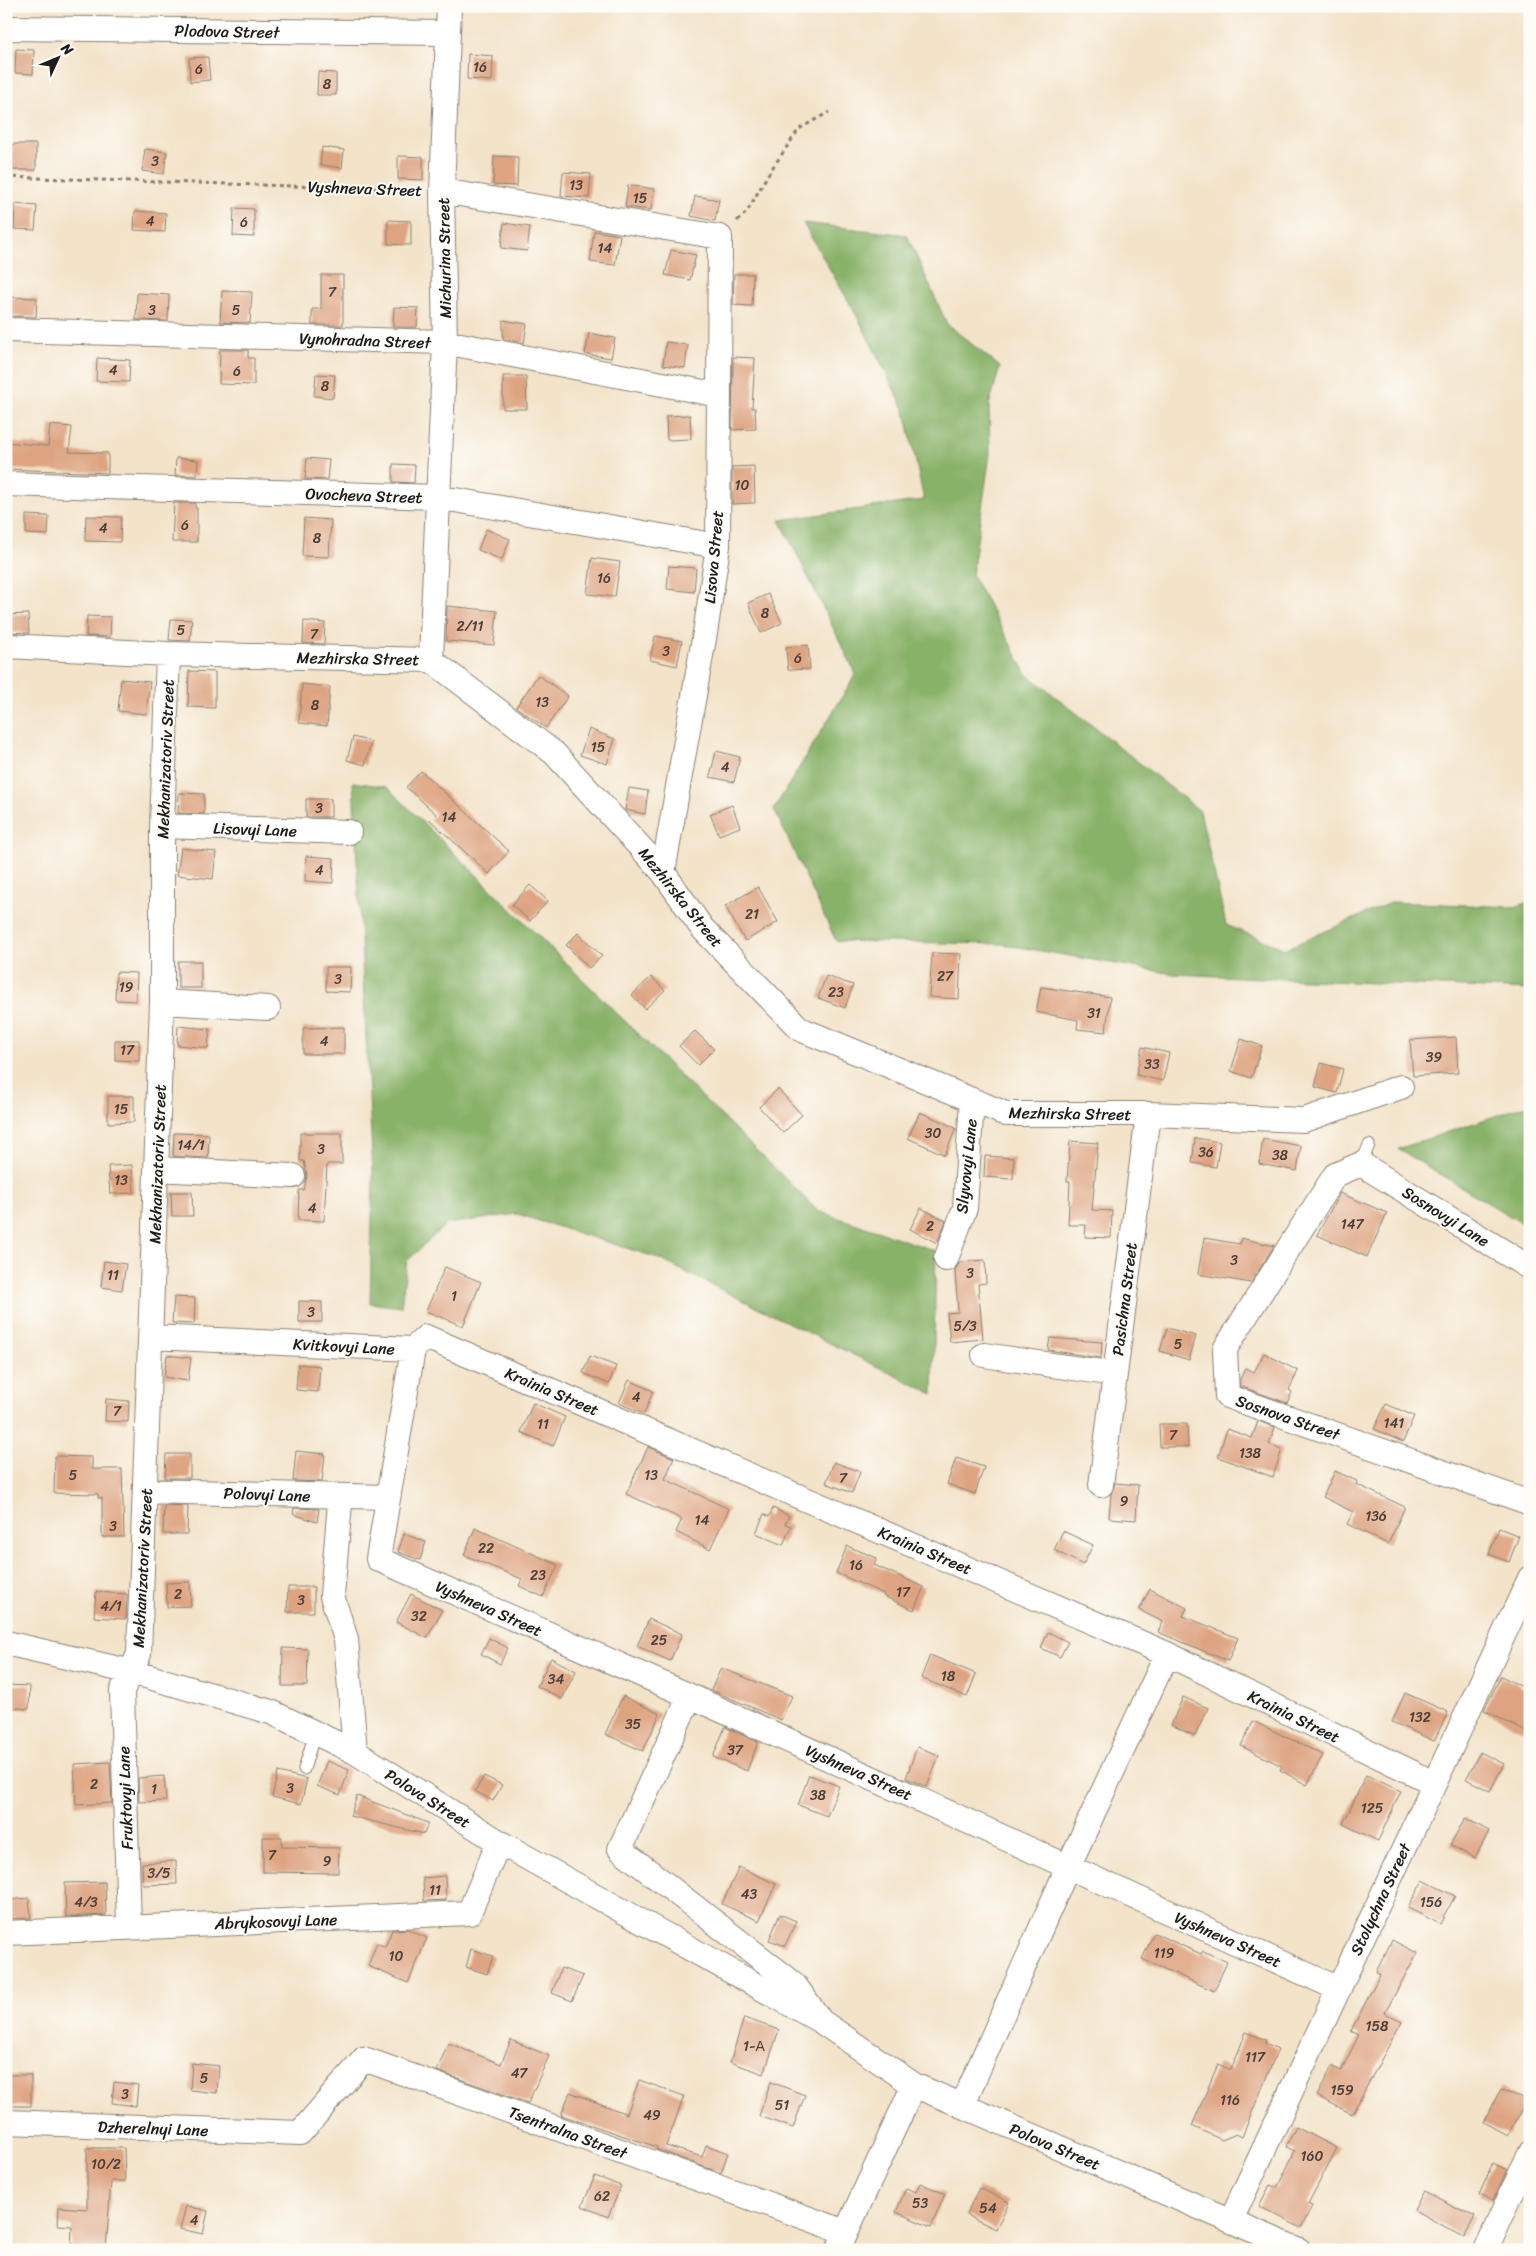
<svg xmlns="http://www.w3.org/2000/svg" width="1536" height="2256" font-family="Sriracha,sans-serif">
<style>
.forest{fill:#89b269;stroke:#526742}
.building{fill:#dea482}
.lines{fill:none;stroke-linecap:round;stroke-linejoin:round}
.service-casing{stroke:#888072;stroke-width:13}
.minor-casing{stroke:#888072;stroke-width:26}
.path{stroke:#888072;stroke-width:3;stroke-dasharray:4 4;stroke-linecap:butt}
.service{stroke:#fff;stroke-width:11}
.minor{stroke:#fff;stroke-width:24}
.labels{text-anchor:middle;stroke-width:4;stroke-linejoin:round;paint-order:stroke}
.number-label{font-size:14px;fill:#4c3e36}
.street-label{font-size:16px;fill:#1c1c1c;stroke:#fdfcf7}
</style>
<rect width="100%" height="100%" fill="#fdfcf7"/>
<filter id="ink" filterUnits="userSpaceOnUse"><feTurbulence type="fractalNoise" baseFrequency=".02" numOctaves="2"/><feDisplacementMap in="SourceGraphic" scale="10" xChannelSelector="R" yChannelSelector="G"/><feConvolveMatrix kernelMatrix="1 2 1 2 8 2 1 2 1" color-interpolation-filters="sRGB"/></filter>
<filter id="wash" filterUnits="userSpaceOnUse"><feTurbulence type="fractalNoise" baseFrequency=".0096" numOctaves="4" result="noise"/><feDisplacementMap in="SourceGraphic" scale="20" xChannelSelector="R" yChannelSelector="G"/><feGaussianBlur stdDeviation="1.12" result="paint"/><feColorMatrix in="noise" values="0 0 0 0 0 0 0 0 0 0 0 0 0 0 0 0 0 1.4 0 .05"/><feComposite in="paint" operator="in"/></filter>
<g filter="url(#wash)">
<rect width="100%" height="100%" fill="#f3e3c9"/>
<path class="forest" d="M803,223L907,235L947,324L1000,367L989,405L990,454L972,575L1027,674L1200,811L1226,925L1285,949L1392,902L1514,907L1530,902V990L1174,974L1001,944L836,941L774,809L856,674L780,520L924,500L905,411L857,316Z
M353,782L387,787L818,1211L936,1251L933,1394L655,1257L517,1214L446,1224L407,1261L401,1307L370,1303L373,1174Z
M1530,1104V1228L1398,1149Z"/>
<g id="blocks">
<path class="building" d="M16,49L34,50L33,74L15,73Z
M468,54L493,56L492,81L467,79Z
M208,57L210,80L190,82L189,58Z
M318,72L336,73V95H317Z
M13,144H36V170H12Z
M322,147L344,150L342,168L320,165Z
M145,149L167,152L164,174L142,171Z
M398,156L423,157V180L398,179Z
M494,156L518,157L517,186L493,185Z
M563,172L591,174L589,198L561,196Z
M628,185L654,189L651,210L625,207Z
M695,196L719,200L715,221L691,216Z
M15,204L37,206L35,230L14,229Z
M234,208L254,209V237L233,236Z
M135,211L166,213L165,232L134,230Z
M388,220L411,221V245L388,244Z
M504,223L530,227L527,251L501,248Z
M594,231L620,235L615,265L590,262Z
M671,250L696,255L690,280L665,275Z
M734,274H753L752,306L733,305Z
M321,275H343V325H312V309H321Z
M222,291L252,292L250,323L220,322Z
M137,293L169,295L168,321L136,320Z
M11,297L37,298L36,317L10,316Z
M394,307L418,308L417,327H393Z
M503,320L527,324L524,343L503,339Z
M589,333L615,338L611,358L585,354Z
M666,342L688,345L685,368L663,365Z
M220,350H248V358H254V385L219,384Z
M733,357L755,358L752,408H755L756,429L732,430Z
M97,358L130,360L129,382L96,381Z
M316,374L335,375L333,398L314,396Z
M503,376H526L527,409H503Z
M690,415L691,439L667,440L666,416Z
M50,425L72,427L69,452L108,453V473L6,469V442L48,446Z
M176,458L198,460L197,476L175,475Z
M307,458L329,460L327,480L305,479Z
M393,464L415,465L414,483L393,482Z
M754,466L755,503L732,504V467Z
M174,503H195V508H197V542H172Z
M26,515L49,516L48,535L26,534Z
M86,516L121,517L120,542L85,541Z
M304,518L331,520L329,557L302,556Z
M486,529L510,539L502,560L478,550Z
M592,558L620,562L615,597L587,594Z
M669,566L696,568L694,592L667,589Z
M768,594L782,623L761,633L748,603Z
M447,606L497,611L494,645L446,641Z
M28,614L29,633L6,632V615Z
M87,616L111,617L110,637L86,636Z
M171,619L192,620L190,641L169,640Z
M304,621L325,623L324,644L303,643Z
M655,636L682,641L677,666L650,660Z
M808,645L810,669L788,670L786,647Z
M189,671L215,672V708L188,707Z
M538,675L568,696L546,728L516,707Z
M121,679L150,682L146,714L118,711Z
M302,684L330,687L327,726L299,723Z
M589,729L615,739L607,764L580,755Z
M353,737L371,742L365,765L347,760Z
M716,751L740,757L734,782L710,777Z
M421,771L509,851L489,874L430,820L436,814L406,787Z
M629,788L648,791L645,814L625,810Z
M179,793L204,794V814L178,813Z
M306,799H331V817H306Z
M732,805L740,827L719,835L710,814Z
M181,848L216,852L213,879L177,875Z
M306,856L334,858L333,883L305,881Z
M530,885L548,901L530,921L512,905Z
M758,887L778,922L745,941L725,906Z
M578,933L602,956L589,968L566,945Z
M932,953L961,954L959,999L929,997Z
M178,961H201V988H178Z
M326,967H351L350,992L326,991Z
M116,972L137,973L136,1001L115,1000Z
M826,976L853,985L845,1008L818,998Z
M651,977L665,990L645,1009L632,995Z
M1041,987L1110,997L1106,1032L1077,1029L1078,1020L1036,1012Z
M178,1026L210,1029L208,1048L177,1045Z
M344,1027V1054H303V1028Z
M695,1031L714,1049L698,1065L679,1046Z
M1456,1037L1458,1073L1413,1076L1410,1040Z
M1241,1039L1262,1046L1251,1078L1231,1071Z
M115,1040H139V1061L115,1060Z
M1142,1047L1169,1053L1163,1081L1136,1075Z
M1321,1063L1343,1069L1337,1093L1315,1087Z
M778,1089L802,1115L783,1133L759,1107Z
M108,1096H134V1122L108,1123Z
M920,1112L956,1128L945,1155L908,1138Z
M174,1133L209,1134L208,1158L173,1156Z
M300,1133H342V1164H327L324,1221L298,1220L299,1190H304L307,1176L304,1161H300Z
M1195,1138L1220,1142L1216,1167L1192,1163Z
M1263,1139L1301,1146L1297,1171L1259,1164Z
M1070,1141L1098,1143L1092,1210L1112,1211L1111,1238L1085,1237L1086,1225H1068L1070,1181H1067Z
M985,1156L1014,1158L1013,1179L984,1177Z
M132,1165L134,1193L110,1194L108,1166Z
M171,1192H192L193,1216H172Z
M1340,1193L1387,1213L1367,1257L1317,1235Z
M921,1208L946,1221L937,1243L910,1229Z
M1204,1238L1240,1244L1241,1238L1274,1246L1251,1283L1198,1274Z
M985,1260L986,1283L978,1284L983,1339L950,1342L947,1313L958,1312L955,1270L960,1262Z
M104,1261L126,1264L122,1290L101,1287Z
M445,1267L481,1282L463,1326L426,1311Z
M174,1297L195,1298L194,1324L172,1323Z
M299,1301L322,1302V1322H299Z
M1167,1328L1196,1336L1189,1360L1160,1351Z
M1050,1338L1102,1342L1101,1358L1048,1350Z
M1264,1353L1298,1371L1289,1390L1292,1392L1287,1403L1240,1386V1379L1246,1368L1254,1372Z
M167,1355L191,1358L188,1381L164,1377Z
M590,1356L616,1366L609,1384L583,1373Z
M298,1364L320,1366L318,1392L296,1390Z
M629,1380L653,1391L644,1414L619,1403Z
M106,1399L129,1401L128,1422L105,1421Z
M533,1403L565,1417L553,1446L521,1432Z
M1386,1404L1414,1416L1403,1442L1374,1429Z
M1258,1421L1275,1427L1269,1444L1282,1449L1273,1477L1218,1457L1227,1429L1252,1438Z
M1159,1424H1187L1188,1447H1160Z
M648,1447L674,1458L665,1479L729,1509L710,1549L676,1532L682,1519L626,1494Z
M296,1451L325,1454L322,1482L293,1481Z
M166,1454H190V1478H165Z
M55,1456L92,1457V1469H122L124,1537H102V1498H98V1494L54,1493Z
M956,1458L984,1467L975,1494L947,1484Z
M834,1462L860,1472L852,1493L826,1483Z
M1335,1471L1357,1481L1356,1484L1405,1507L1388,1544L1347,1524L1353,1512L1323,1497Z
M1115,1483L1138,1485L1136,1520L1109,1518L1111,1494Z
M164,1505L188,1506L187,1534H163Z
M294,1508L319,1509L317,1522L293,1514Z
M773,1508L789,1516L785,1524L791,1526L783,1545L756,1533L764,1514L769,1517Z
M475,1528L558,1565L543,1597L519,1586L522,1579L464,1555Z
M1499,1528L1519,1536L1509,1562L1489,1554Z
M1063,1531L1093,1545L1083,1565L1054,1550Z
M404,1534L426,1542L420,1560L398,1552Z
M847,1546L877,1558L874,1565L924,1587L914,1610L883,1596L884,1594L836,1573Z
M190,1582L191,1606L167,1607L166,1583Z
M288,1587H314V1612H287Z
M1150,1589L1187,1608L1183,1616L1238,1638L1228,1661L1158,1632L1163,1622L1139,1610Z
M96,1592L127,1594L126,1619L94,1617Z
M411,1594L442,1610L427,1638L396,1622Z
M649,1619L682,1634L670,1661L637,1646Z
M1048,1632L1068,1642L1060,1657L1041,1648Z
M489,1638L508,1648L500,1664L481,1654Z
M283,1648L308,1649L307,1686H282Z
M930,1655L976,1674L967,1697L921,1678Z
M551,1658L576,1671L562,1699L537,1686Z
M721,1668L792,1696L781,1720L711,1690Z
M1501,1676L1530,1691V1734L1484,1710Z
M6,1685L30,1686L29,1709L6,1707Z
M1405,1693L1448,1712L1434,1741L1392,1722Z
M623,1696L660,1714L643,1751L605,1734Z
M1183,1697L1208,1708L1195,1736L1171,1725Z
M1253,1721L1323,1755L1307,1785L1280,1770L1282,1766L1241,1746Z
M725,1727L758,1742L747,1771L713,1757Z
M917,1747L939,1755L927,1787L906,1778Z
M1480,1752L1504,1764L1490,1791L1466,1779Z
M327,1761L349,1770L340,1795L317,1786Z
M110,1762L112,1803L76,1805L74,1764Z
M278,1772L307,1779L301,1804L272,1797Z
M809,1775L839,1786L827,1816L798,1805Z
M1366,1775L1401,1791L1378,1841L1343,1824Z
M164,1776L166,1801L139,1802L138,1778Z
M484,1776L502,1785L493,1801L475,1791Z
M357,1796L428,1823L424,1834L350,1816Z
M1465,1818L1489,1831L1475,1858L1450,1845Z
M263,1837H282V1847L339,1848L338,1873L263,1872Z
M176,1861L177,1884L143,1885L142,1863Z
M739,1867L776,1884L759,1921L722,1904Z
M445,1876L446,1900L424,1901L423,1878Z
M1423,1880L1455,1896L1440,1924L1408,1908Z
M105,1882L106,1915L66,1917L65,1883Z
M29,1898L31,1918L6,1919V1900Z
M780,1914L796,1921L785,1946L769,1940Z
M407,1929L427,1938L408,1983L368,1966L377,1943L385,1947L392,1930Z
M1154,1933L1201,1954L1203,1951L1227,1962L1214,1991L1142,1959Z
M1392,1940L1417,1953L1385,2013L1402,2021L1352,2114L1317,2096L1332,2066L1341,2071L1359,2035L1351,2031L1380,1974L1376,1972Z
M471,1949L493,1956L487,1974L466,1967Z
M561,1968L583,1976L572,2001L552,1993Z
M744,2018L779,2030L764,2074L730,2062Z
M1246,2032L1266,2040L1265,2043L1278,2049L1242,2137L1236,2134L1222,2140L1192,2126L1218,2064L1231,2070Z
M511,2040L549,2056L528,2103L437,2071L448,2043L501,2064Z
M192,2063L219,2066L217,2093L190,2090Z
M6,2075H31V2106H6Z
M639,2080L684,2096L666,2146L702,2157L706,2145L728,2153L721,2173L656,2149L657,2147L561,2115L570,2092L627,2114Z
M114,2082L138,2085L136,2106L112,2103Z
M771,2082L805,2095L793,2128L759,2116Z
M1501,2088L1526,2101L1509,2135L1484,2122Z
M1296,2127L1337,2148L1308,2204L1312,2206L1301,2228L1259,2206L1270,2185L1277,2188L1295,2151L1286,2147Z
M87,2148H124L125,2181H111L106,2250H71L72,2226L58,2225L59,2207L87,2209Z
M1493,2163L1507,2170L1493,2201L1479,2195Z
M595,2176L621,2186L608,2217L582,2206Z
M920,2183L945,2194L931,2227L896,2212L906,2188L916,2192Z
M979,2188L1009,2202L996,2229L966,2215Z
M1424,2191L1475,2217L1464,2237L1414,2210Z
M186,2206L208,2211L203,2234L180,2229Z"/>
</g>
</g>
<g filter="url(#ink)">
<use href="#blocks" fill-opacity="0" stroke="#888072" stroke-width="1"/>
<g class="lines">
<defs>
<path id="service" d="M1361,1164L1369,1145
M304,1769L315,1733"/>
<path id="minor" d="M6,28L448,33
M442,191L720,237L718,546L706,627L663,872
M6,330L445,342L719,395
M6,484L438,497L718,546
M6,646L168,654L431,660L554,753L663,872L702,928L800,1029L1006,1114H1148L1304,1120L1401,1087
M431,660L445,342L442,191L449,6
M162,826L349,832
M162,1002L268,1008
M156,1169L293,1176
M946,1259L965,1208L972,1100
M1530,1268L1361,1164L1335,1175L1225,1349L1227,1396L1530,1503
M151,1337L413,1349L378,1559L690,1696L1339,1989
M413,1349L426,1337L1167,1654L1434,1783
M984,1355L1115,1374
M1101,1485L1148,1114
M146,1491L388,1497
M340,1503L332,1596L346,1639L355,1752
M6,1643L132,1672L271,1712L355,1752L499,1842L822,2022L914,2085L1299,2250
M690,1696L620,1849L794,1984L818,2017
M129,1926L122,1691L139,1654L162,1002V826L168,654
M6,1933L469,1913L499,1842
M962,2106L1068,1867L1167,1654
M6,2122L300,2133L364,2059L846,2232L838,2250
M1231,2220L1530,1578
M846,2232L914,2085
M1486,2250L1530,2153"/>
</defs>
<use href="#service" class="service-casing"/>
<use href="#minor" class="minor-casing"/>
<path class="path" d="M6,177L420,190
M737,221L747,212L767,176L799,129L829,112"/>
<use href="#service" class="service"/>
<use href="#minor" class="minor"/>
</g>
</g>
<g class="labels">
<g class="number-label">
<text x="480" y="72">16</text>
<text x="199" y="74">6</text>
<text x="327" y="89">8</text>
<text x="155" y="166">3</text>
<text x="576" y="190">13</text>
<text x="640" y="203">15</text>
<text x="150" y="226">4</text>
<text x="244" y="227">6</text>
<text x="605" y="253">14</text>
<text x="332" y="297">7</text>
<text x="152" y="315">3</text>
<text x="236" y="315">5</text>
<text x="113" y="375">4</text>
<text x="237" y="376">6</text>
<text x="325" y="391">8</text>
<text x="742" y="490">10</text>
<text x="185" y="530">6</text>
<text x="103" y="533">4</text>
<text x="317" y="543">8</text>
<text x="604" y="583">16</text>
<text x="765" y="618">8</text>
<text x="470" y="631">2/11</text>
<text x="181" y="635">5</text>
<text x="314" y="639">7</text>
<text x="666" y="656">3</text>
<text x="798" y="663">6</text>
<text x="542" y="707">13</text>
<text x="315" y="710">8</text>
<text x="598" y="752">15</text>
<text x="725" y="772">4</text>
<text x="319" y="813">3</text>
<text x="449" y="822">14</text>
<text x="319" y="875">4</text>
<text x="752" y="919">21</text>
<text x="945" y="981">27</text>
<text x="338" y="984">3</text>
<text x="126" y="992">19</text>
<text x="836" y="997">23</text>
<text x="1094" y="1018">31</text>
<text x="324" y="1046">4</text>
<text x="127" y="1055">17</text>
<text x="1434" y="1062">39</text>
<text x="1152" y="1069">33</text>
<text x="121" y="1114">15</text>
<text x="933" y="1138">30</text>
<text x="191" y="1150">14/1</text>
<text x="321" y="1154">3</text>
<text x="1206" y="1157">36</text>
<text x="1280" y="1160">38</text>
<text x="121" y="1185">13</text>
<text x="312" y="1213">4</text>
<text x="1352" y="1229">147</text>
<text x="930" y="1231">2</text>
<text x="1234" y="1265">3</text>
<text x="970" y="1278">3</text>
<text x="113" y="1280">11</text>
<text x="454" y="1301">1</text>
<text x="311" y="1317">3</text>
<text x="965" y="1331">5/3</text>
<text x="1178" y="1349">5</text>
<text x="636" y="1402">4</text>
<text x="117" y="1416">7</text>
<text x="1394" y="1428">141</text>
<text x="543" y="1429">11</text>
<text x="1173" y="1440">7</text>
<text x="1250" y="1458">138</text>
<text x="73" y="1480">5</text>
<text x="651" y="1480">13</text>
<text x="843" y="1483">7</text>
<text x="1124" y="1506">9</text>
<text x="1376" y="1521">136</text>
<text x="702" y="1525">14</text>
<text x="113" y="1531">3</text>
<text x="486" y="1553">22</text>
<text x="856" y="1570">16</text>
<text x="538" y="1580">23</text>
<text x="903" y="1597">17</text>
<text x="178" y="1599">2</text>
<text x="301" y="1605">3</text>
<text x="111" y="1611">4/1</text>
<text x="419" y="1621">32</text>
<text x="659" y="1645">25</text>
<text x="948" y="1681">18</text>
<text x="556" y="1684">34</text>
<text x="1420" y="1722">132</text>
<text x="633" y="1729">35</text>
<text x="735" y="1755">37</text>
<text x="94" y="1789">2</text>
<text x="290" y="1793">3</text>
<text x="154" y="1794">1</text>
<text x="818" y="1800">38</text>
<text x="1372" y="1813">125</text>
<text x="272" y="1860">7</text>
<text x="327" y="1866">9</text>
<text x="159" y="1878">3/5</text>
<text x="435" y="1895">11</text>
<text x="749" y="1899">43</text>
<text x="86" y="1907">4/3</text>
<text x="1431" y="1907">156</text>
<text x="1164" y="1958">119</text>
<text x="396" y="1961">10</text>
<text x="1377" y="2031">158</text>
<text x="754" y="2051">1-А</text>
<text x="1255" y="2062">117</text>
<text x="519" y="2078">47</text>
<text x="204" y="2083">5</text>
<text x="1342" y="2095">159</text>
<text x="125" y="2099">3</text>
<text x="1230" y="2105">116</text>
<text x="782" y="2110">51</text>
<text x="652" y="2120">49</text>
<text x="1312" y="2161">160</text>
<text x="106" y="2169">10/2</text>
<text x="602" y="2201">62</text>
<text x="920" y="2208">53</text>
<text x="988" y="2213">54</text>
<text x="194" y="2225">4</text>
</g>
<g class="street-label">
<text transform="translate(227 31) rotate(1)" y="6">Plodova Street</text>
<text transform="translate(365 188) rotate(2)" y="6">Vyshneva Street</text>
<text transform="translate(444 258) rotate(-91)" y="6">Michurina Street</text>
<text transform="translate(365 340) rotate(2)" y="6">Vynohradna Street</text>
<text transform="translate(364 495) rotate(2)" y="6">Ovocheva Street</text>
<text transform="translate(713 557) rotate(-85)" y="6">Lisova Street</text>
<text transform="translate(358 658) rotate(1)" y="6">Mezhirska Street</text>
<text transform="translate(165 759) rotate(-88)" y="6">Mekhanizatoriv Street</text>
<text transform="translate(255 829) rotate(2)" y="6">Lisovyi Lane</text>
<text transform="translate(681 897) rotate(51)" y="6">Mezhirska Street</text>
<text transform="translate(1070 1113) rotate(1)" y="6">Mezhirska Street</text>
<text transform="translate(157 1164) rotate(-88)" y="6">Mekhanizatoriv Street</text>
<text transform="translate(966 1166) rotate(-84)" y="6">Slyvovyi Lane</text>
<text transform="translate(1446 1216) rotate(32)" y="6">Sosnovyi Lane</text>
<text transform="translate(1124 1299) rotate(-83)" y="6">Pasichna Street</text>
<text transform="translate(344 1346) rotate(3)" y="6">Kvitkovyi Lane</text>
<text transform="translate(552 1391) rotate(23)" y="6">Krainia Street</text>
<text transform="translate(1288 1417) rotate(19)" y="6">Sosnova Street</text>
<text transform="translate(267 1494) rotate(2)" y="6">Polovyi Lane</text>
<text transform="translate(925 1550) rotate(23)" y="6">Krainia Street</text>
<text transform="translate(142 1568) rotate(-87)" y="6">Mekhanizatoriv Street</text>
<text transform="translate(489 1608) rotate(24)" y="6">Vyshneva Street</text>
<text transform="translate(1294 1716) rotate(26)" y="6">Krainia Street</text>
<text transform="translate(859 1772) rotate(24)" y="6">Vyshneva Street</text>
<text transform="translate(125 1798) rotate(-92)" y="6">Fruktovyi Lane</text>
<text transform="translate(428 1798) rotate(32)" y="6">Polova Street</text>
<text transform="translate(1380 1899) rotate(-65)" y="6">Stolychna Street</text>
<text transform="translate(276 1921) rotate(-2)" y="6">Abrykosovyi Lane</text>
<text transform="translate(1228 1939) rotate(24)" y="6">Vyshneva Street</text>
<text transform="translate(153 2128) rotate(2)" y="6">Dzherelnyi Lane</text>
<text transform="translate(568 2132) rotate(20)" y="6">Tsentralna Street</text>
<text transform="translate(1055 2146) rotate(23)" y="6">Polova Street</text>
</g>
</g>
<rect width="1536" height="2256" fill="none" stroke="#fdfcf7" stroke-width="25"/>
<g transform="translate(58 58) rotate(46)" stroke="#fdfcf7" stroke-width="4" paint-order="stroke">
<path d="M0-4L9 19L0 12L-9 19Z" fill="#1c1c1c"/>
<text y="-8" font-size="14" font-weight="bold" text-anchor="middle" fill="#1c1c1c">N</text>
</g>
</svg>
